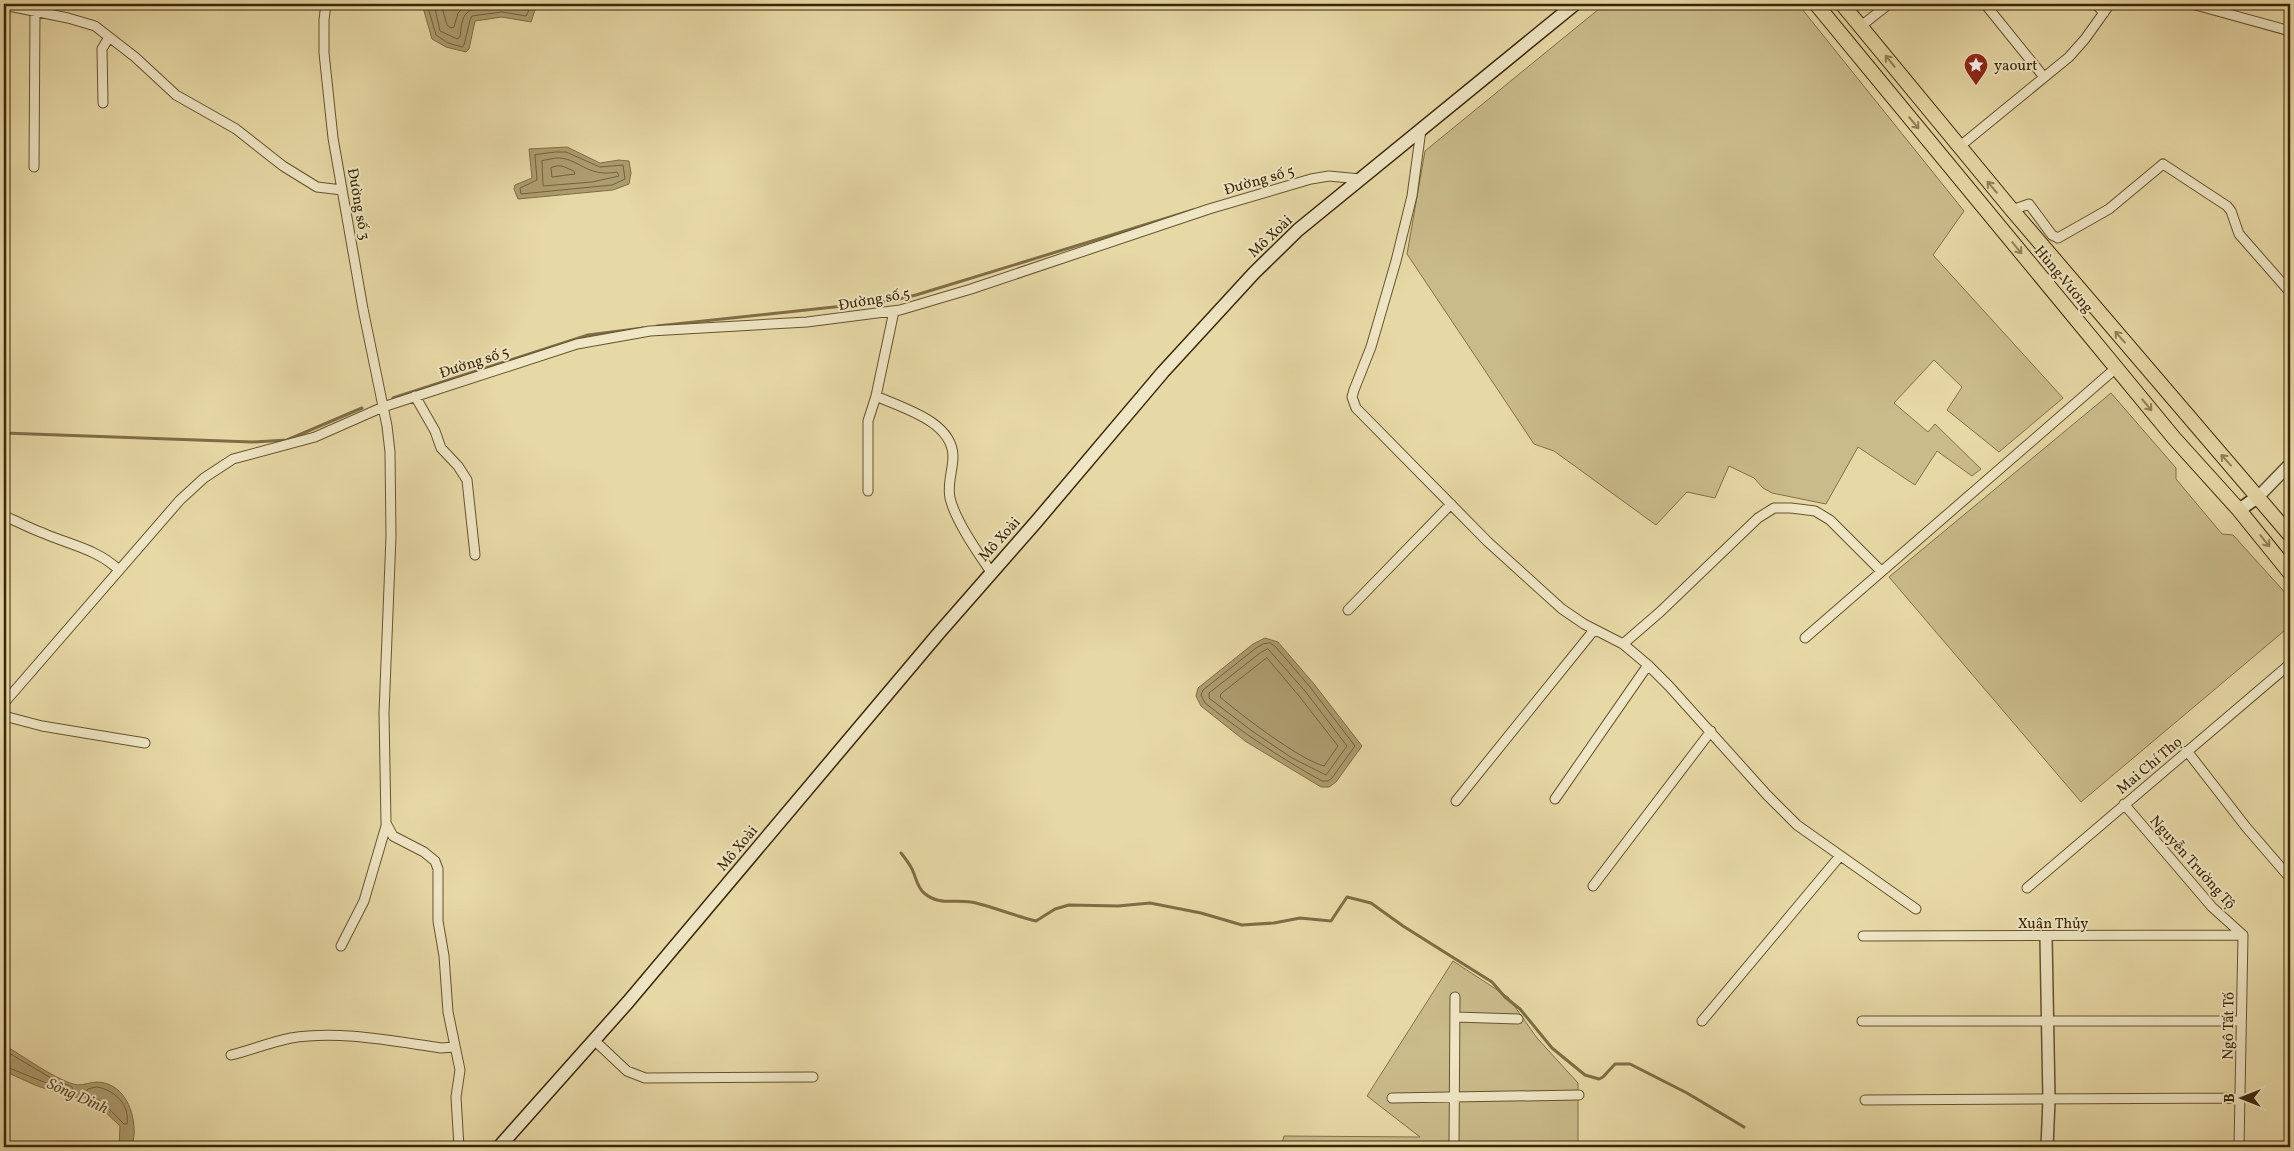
<svg xmlns="http://www.w3.org/2000/svg" width="2294" height="1151" font-family="Vollkorn,serif">
<style>
.green{fill:#cabb8b;stroke:#827048}
.water{fill:#ad9c6f;stroke:#7f6d45}
.lines{fill:none;stroke-linecap:round;stroke-linejoin:round}
.shore{stroke:#74613a;stroke-width:1}
.stream{stroke:#7f6d45;stroke-width:3}
.minor-casing{stroke:#66532d;stroke-width:11}
.tertiary-casing{stroke:#66532d;stroke-width:14}
.secondary-casing{stroke:#3b2605;stroke-width:15}
.primary-casing{stroke:#3b2605;stroke-width:16}
.minor{stroke:#efe6c5;stroke-width:9}
.tertiary{stroke:#efe6c5;stroke-width:11}
.secondary{stroke:#efe6c5;stroke-width:12}
.primary{stroke:#e7d9a6;stroke-width:14}
.oneway{stroke:#918056}
.labels{text-anchor:middle;stroke-width:4;stroke-linejoin:round;paint-order:stroke}
.poi-label{font-size:15px;fill:#3b2605;stroke:#efe6c5;text-anchor:start}
.street-label{font-size:15px;fill:#3b2605;stroke:#efe6c5}
.water-label{font-size:16px;font-style:italic;fill:#5d4925;stroke:#efe6c5}
</style>
<rect width="100%" height="100%" fill="#e7d9a6"/>
<filter id="stains"><feTurbulence type="fractalNoise" baseFrequency=".004" numOctaves="4"/><feColorMatrix values="0 0 0 0 .2 0 0 0 0 .09 0 0 0 0 .02 0 0 0 .5 -.17"/></filter>
<radialGradient id="worn" r=".72"><stop offset=".6" stop-color="#630" stop-opacity="0"/><stop offset="1" stop-color="#630" stop-opacity=".3"/></radialGradient>
<path class="green" d="M1605,4H1798L1964,211L1933,255L2063,398L1999,452L1947,410L1962,387L1934,360L1894,403L1928,432L1935,424L1981,469L1972,476L1937,451L1915,485L1858,447L1826,504L1772,493L1763,488L1754,478L1729,466L1715,498L1687,492L1656,525L1554,451L1534,444L1407,254L1425,151Z
M2111,393L2176,468V479L2222,534L2233,535L2290,598V626L2081,802L1889,577Z
M1453,961L1508,997L1537,1038L1578,1083V1147H1281L1284,1136L1420,1137L1367,1096Z"/>
<path class="water" d="M422,4H537L531,22L502,17L475,21L469,49L466,52L446,47L432,39Z
M567,147L600,163L619,160L629,161L631,173L629,184L613,190L518,199L514,189L515,185L532,178L529,149Z
M1265,638L1278,642L1314,684L1362,746L1336,782L1329,787H1321L1245,741L1201,706L1196,696L1198,688L1253,644Z
M4,1045C22,1055 58,1082 78,1085C84,1085 91,1082 97,1082C122,1083 133,1107 134,1128C135,1134 133,1141 132,1147H119L120,1126L99,1106L88,1098L69,1097L35,1085L4,1071Z"/>
<g class="lines">
<path class="shore" d="M427,4L436,35L448,43L462,47L464,45L470,20L472,16L502,12L526,16L532,4
M434,4L440,31L457,39L460,37C461,31 461,21 465,15C474,2 509,8 522,9L525,4
M441,4L447,25L451,28L454,27L458,13L467,4
M556,152H566L600,167L623,165L625,179L612,185L521,194L520,188L537,180L535,155Z
M556,158C579,157 586,178 617,172L619,176L592,182L543,186L542,161Z
M557,166H562L574,171L575,174L552,177L551,168Z
M1270,643L1275,646L1310,687L1355,746L1332,778L1328,781H1322C1280,758 1242,732 1205,703L1201,695L1203,690L1256,648L1263,644Z
M1268,649L1305,691L1347,746L1326,775L1292,758L1252,731L1209,698V693L1260,653Z
M1267,658L1299,696L1338,746L1324,766C1300,760 1240,714 1220,697L1221,694Z
M4,1050L51,1078L72,1087L73,1090L69,1092L4,1066
M97,1087C115,1090 130,1105 127,1124H124L102,1102L86,1092L88,1089Z"/>
<path class="stream" d="M657,326L890,301L916,295L1193,210
M393,398L588,335L643,328
M4,433L252,442L287,440L362,408
M901,853C905,858 909,863 912,869C916,877 917,887 924,893C940,907 957,898 976,903C996,908 1015,916 1036,921L1055,909L1069,905L1118,906L1150,903L1201,913L1242,925L1274,923L1300,918L1331,921L1347,897L1371,903L1403,926L1492,982L1505,997L1520,1009L1552,1048L1585,1075L1599,1079L1603,1077L1615,1064H1630L1687,1093L1744,1127"/>
<defs>
<path id="minor" d="M326,4L324,20V53L333,138L363,309L387,426L390,452L391,536L384,713L386,823L393,836L424,852L435,861L438,869V921L444,956L448,1012L460,1070L456,1097L459,1147
M1985,4L2044,77
M2096,4L2104,13
M2192,4L2290,31
M4,6L14,7L68,18L95,26L135,57L176,95L236,129L283,166L317,187L342,190
M1861,26L1889,4
M103,103L102,49L109,37
M1421,130L1412,196L1396,261L1371,347L1354,390L1352,397L1356,408L1488,542L1562,609L1584,624L1623,644L1648,665L1669,686L1767,795L1797,825L1916,909
M1959,147L2069,57L2085,39L2110,4
M34,167L35,11
M2012,210L2029,204L2052,235L2058,238L2109,209L2163,164L2227,206L2231,211L2239,234L2289,291
M415,396L435,431L441,448L458,466L467,480L475,555
M876,396C902,408 952,421 953,456C953,470 947,484 950,498C955,520 978,553 991,572
M868,491V421L876,396L894,311
M4,516C17,521 29,528 43,533C70,545 97,549 119,570
M1348,610L1451,504
M1805,638L2116,368
M1623,644L1660,612L1758,518L1774,508H1791L1815,511L1830,520L1881,571
M4,703L180,500L204,478L233,459L315,437L383,407L577,344L650,331L807,322L900,310L971,289L1209,209L1311,179L1329,176L1360,179
M4,716L42,726L145,743
M2187,751L2246,827L2290,878
M1555,799L1648,665
M1456,801L1594,630
M2124,804L2212,907L2243,935
M1593,886L1711,731
M2027,888L2290,664
M1863,936L2243,935
M341,946L364,901L386,826
M1455,1017L1518,1019
M1702,1021L1840,856
M1862,1021H2241
M594,1040L627,1071L645,1078L813,1077
M231,1055C251,1050 271,1042 291,1038C339,1030 392,1041 441,1048L454,1047
M1392,1098L1579,1095
M1865,1100L2241,1098
M1454,1147L1455,997
M2239,1147L2243,935"/>
<path id="tertiary" d="M2259,496L2290,464
M2046,937L2049,1100L2047,1147"/>
<path id="secondary" d="M2239,510L2259,496
M499,1147L628,1002L938,634L1036,522L1163,372L1254,273L1298,230L1575,4"/>
<path id="primary" d="M1816,4L2174,438L2239,510L2290,573
M1842,4L2012,210L2290,535"/>
</defs>
<use href="#minor" class="minor-casing"/>
<use href="#tertiary" class="tertiary-casing"/>
<use href="#secondary" class="secondary-casing"/>
<use href="#primary" class="primary-casing"/>
<use href="#minor" class="minor"/>
<use href="#tertiary" class="tertiary"/>
<use href="#secondary" class="secondary"/>
<use href="#primary" class="primary"/>
</g>
<defs><path id="oneway-shaft" d="M-6 0H5M1.5-3L5.5 0L1.5 3" fill="none" stroke-width="1.6" stroke-linecap="round" stroke-linejoin="round" transform="scale(1.25)"/></defs>
<g class="oneway">
<use href="#oneway-shaft" transform="translate(1890 61) rotate(-129)"/>
<use href="#oneway-shaft" transform="translate(1914 123) rotate(50)"/>
<use href="#oneway-shaft" transform="translate(1992 187) rotate(-130)"/>
<use href="#oneway-shaft" transform="translate(2017 248) rotate(51)"/>
<use href="#oneway-shaft" transform="translate(2120 337) rotate(-131)"/>
<use href="#oneway-shaft" transform="translate(2147 405) rotate(50)"/>
<use href="#oneway-shaft" transform="translate(2226 460) rotate(-132)"/>
<use href="#oneway-shaft" transform="translate(2265 541) rotate(51)"/>
</g>
<defs>
<symbol id="sight-pin" viewBox="-11 -11 22 30"><path d="M0 17L-7.5 6A9.5 9.5 0 1 1 7.5 6Z" fill="#8f2418" stroke="#efe6c5"/><path d="M0-6L1.8-2.2L6-1.7L2.9 1.2L3.7 5.4L0 3.3L-3.7 5.4L-2.9 1.2L-6-1.7L-1.8-2.2Z" fill="#fff"/></symbol>
</defs>
<g fill-rule="evenodd">
<use href="#sight-pin" x="1962" y="51" width="28" height="38"/>
</g>
<g class="labels">
<g class="poi-label">
<text x="1994" y="70">yaourt</text>
</g>
<g class="street-label">
<text transform="translate(1259 180) rotate(-16)" y="5">Đường số 5</text>
<text transform="translate(359 204) rotate(80)" y="5">Đường số 3</text>
<text transform="translate(1270 236) rotate(-43)" y="5">Mô Xoài</text>
<text transform="translate(2064 279) rotate(50)" y="5">Hùng Vương</text>
<text transform="translate(874 299) rotate(-10)" y="5">Đường số 5</text>
<text transform="translate(474 362) rotate(-18)" y="5">Đường số 5</text>
<text transform="translate(999 539) rotate(-48)" y="5">Mô Xoài</text>
<text transform="translate(2149 765) rotate(-40)" y="5">Mai Chí Thọ</text>
<text transform="translate(737 848) rotate(-50)" y="5">Mô Xoài</text>
<text transform="translate(2193 862) rotate(48)" y="5">Nguyễn Trường Tộ</text>
<text x="2053" y="928">Xuân Thủy</text>
<text transform="translate(2228 1026) rotate(-89)" y="5">Ngô Tất Tố</text>
</g>
<g class="water-label">
<text transform="translate(78 1095) rotate(24)" y="6">Sông Dinh</text>
</g>
</g>
<rect width="2294" height="1151" fill="none" stroke="#e7d9a6" stroke-width="20"/>
<rect x="5" y="5" width="2284" height="1141" fill="none" stroke="#3b2605" stroke-width="2.5"/>
<rect x="10" y="10" width="2274" height="1131" fill="none" stroke="#3b2605"/>
<g transform="translate(2242 1098) rotate(270)" stroke="#efe6c5" stroke-width="4" paint-order="stroke">
<path d="M0-4L9 19L0 12L-9 19Z" fill="#3b2605"/>
<text y="-8" font-size="14" font-weight="bold" text-anchor="middle" fill="#3b2605">B</text>
</g>
<rect width="100%" height="100%" filter="url(#stains)"/>
<rect width="100%" height="100%" fill="url(#worn)"/>
</svg>
